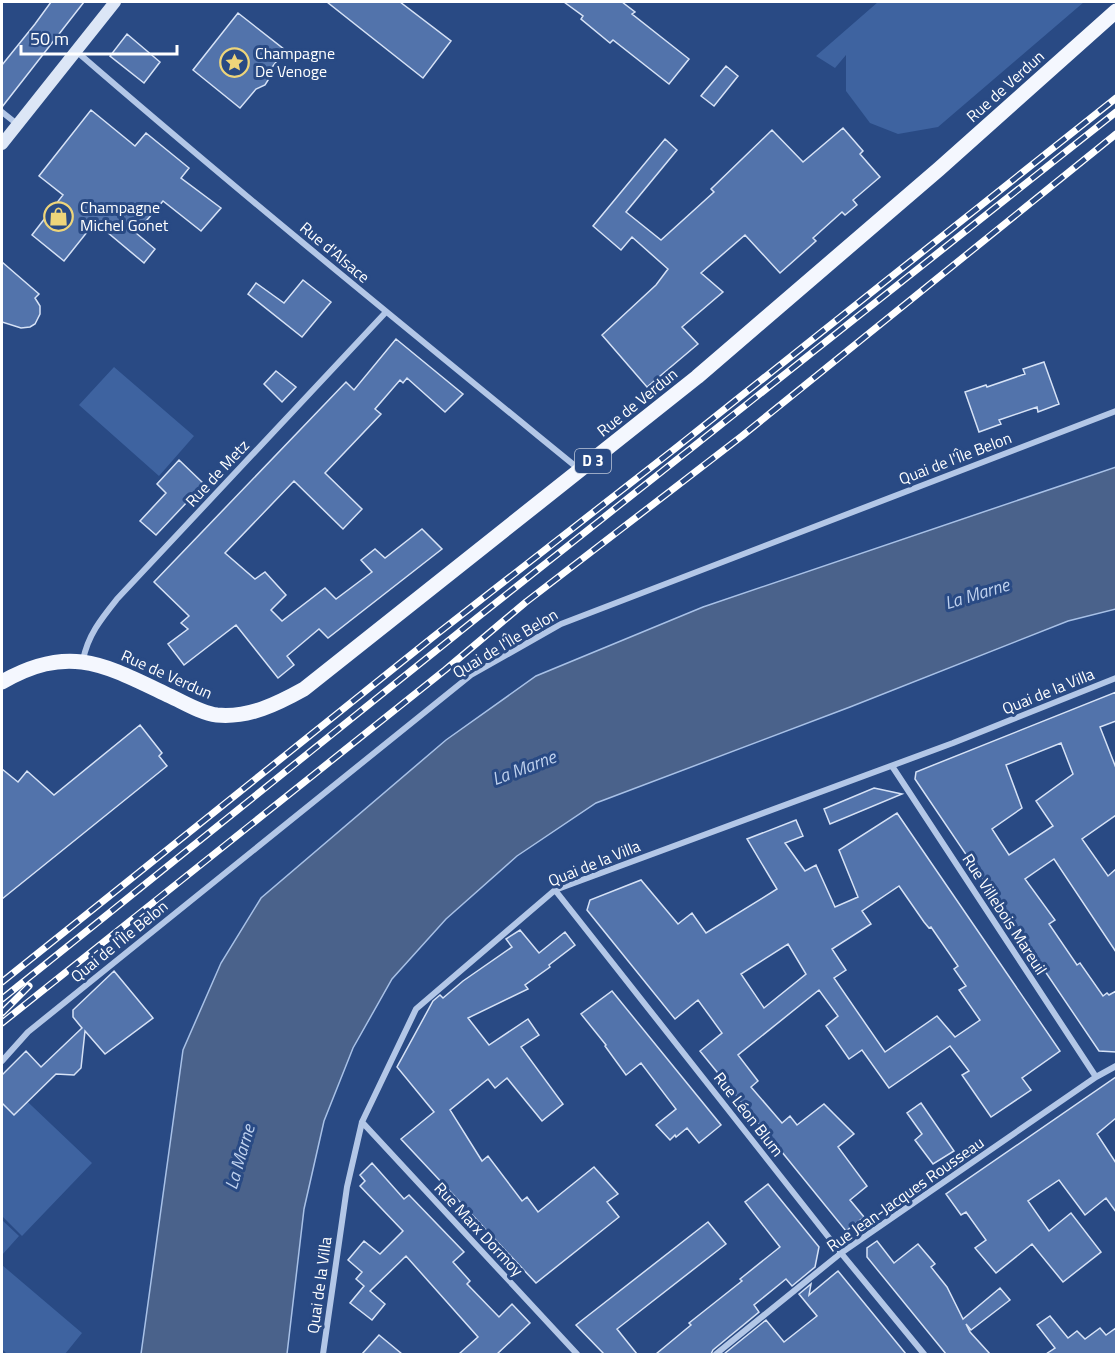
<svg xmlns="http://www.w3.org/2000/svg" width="1118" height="1356" font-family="'Titillium Web',sans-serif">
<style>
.green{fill:#3e63a0}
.water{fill:#4a628b;stroke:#a8c1e7;stroke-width:1.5}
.building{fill:#5273ab;stroke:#d6e2f6;stroke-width:1.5;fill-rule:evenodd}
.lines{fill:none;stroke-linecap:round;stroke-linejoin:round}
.street{stroke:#b3c7e7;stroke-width:6}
.secondary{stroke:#dce6f6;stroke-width:12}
.primary{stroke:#f4f7fe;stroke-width:15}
.rail-casing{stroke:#fff;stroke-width:7}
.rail{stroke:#294a84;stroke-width:4.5;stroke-dasharray:14;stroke-linecap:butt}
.labels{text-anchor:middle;stroke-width:6;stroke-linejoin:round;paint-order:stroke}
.shield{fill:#294a84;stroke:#bfc9da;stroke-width:1.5}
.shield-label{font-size:15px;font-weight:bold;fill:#fff}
.poi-label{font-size:16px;fill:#fff;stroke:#294a84;text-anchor:start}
.street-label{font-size:16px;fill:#fff;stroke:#294a84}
.water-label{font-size:18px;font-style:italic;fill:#bfd1ee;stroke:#294a84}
</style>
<rect width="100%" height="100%" fill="#294a84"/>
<path class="green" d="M878,2H1084L938,127L898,134L870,123L846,91V55L835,68L816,56Z
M114,367L194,436L159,476L79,405Z
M12,1087L92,1163L22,1236L2,1216V1097Z
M2,1220L19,1236L2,1255Z
M2,1265L82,1333L65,1354H7L2,1349Z"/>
<path class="water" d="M1116,467V609L1068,621L850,707L596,803L517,856L446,919L392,979L353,1048L324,1121L304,1209L287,1354H141L183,1050L221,963L261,898L446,740L536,676L703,607Z"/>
<path class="building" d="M51,2H84L2,107V65L35,24Z
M327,2H400L451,41L423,78Z
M564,2H622L635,12L632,14L689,59L669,84L613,40L610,43L581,19L583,16Z
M238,13L285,50L270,70V77L265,85L256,89L240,108L193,70Z
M127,34L160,62L144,83L110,56Z
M726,66L738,76L714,106L701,96Z
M91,110L135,146L146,133L189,168L181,178L221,208L201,231L163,201L136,233L155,249L144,263L95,222L64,261L32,235L63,195L39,176Z
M843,128L863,151L860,154L880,177L853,200L857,205L845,215L842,212L813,238L816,241L780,273L745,235L701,273L723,292L682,327L698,344L647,387L602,335L656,285L668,269L632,237L621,250L593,226L665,139L677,150L626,212L661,240L714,192L711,189L772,130L803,162Z
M2,262L39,294L35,298L40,306V314L35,324L30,327L21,328L2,322Z
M303,280L331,302L302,337L248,294L256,283L284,303Z
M396,339L463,394L445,412L407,378L403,383L400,380L375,409L381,414L325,473L362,509L343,529L294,481L225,553L255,579L265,572L286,595L271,610L282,621L325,588L336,599L372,572L361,560L375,549L385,558L422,529L442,549L328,638L319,629L287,656L294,665L278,678L236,625L184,665L168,644L188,629L181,623L189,616L154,582L346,382L354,390Z
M1044,362L1059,404L1038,412L1037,407L999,420L1001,424L979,432L965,392L986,385L987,387L1025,374L1023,369Z
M276,371L296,387L282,402L264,384Z
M179,460L204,484L156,535L140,521L166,493L157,484Z
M1116,692V721L1100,727L1116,768V815L1082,839L1108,876L1116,869V952L1054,859L1025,879L1055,920L1049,924L1077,965L1080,963L1103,996L1107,993L1109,995L1116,991V1052L1099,1051L915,779L916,772ZM1061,743L1073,774L1036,801L1053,826L1009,855L992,829L1022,808L1006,765Z
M140,725L162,753L159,756L167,766L2,899V769L18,782L27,771L54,795Z
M874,788L902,794L830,824L824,809Z
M897,813L1060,1051L1022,1078L1031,1090L991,1117L962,1075L969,1071L950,1046L889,1088L862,1050L849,1059L826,1026L838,1016L819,990L738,1055L758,1081L751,1087L782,1123L790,1116L797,1125L824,1104L854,1134L838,1147L867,1186L850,1200L864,1217L846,1231L700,1051L722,1033L698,1000L675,1019L587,910L590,900L641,880L678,924L692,913L706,933L777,889L747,839L796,820L803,836L785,843L805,871L816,865L835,907L858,897L839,850ZM899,886L924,922L929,928L931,927L958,966L954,969L966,986L959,990L980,1020L955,1037L937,1016L885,1052L834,978L846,970L832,949L871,924L862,911ZM788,944L806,974L764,1008L741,974Z
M520,930L539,953L565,932L575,945L549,965L550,967L525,985L528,989L468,1018L489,1045L528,1019L539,1035L521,1047L563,1104L542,1121L507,1078L495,1088L488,1079L450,1110L482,1161L488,1156L522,1201L527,1197L538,1212L594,1167L618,1194L607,1202L619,1217L536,1283L401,1139L434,1112L397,1067L433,1001L440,995L443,998L463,981L512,947L506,939Z
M114,971L153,1018L105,1054L85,1031L81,1068L74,1075L56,1074L14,1115L2,1103V1075L26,1051L41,1067L82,1028L73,1017V1010Z
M612,991L721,1125L699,1143L687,1128L676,1137L675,1135L670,1140L656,1125L676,1109L641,1063L626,1075L605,1046L606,1045L581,1014Z
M1116,1077V1118L1097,1134L1116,1163V1212L1106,1198L1085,1215L1059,1180L1028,1201L1049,1231L1071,1213L1101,1252L1063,1282L1032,1244L996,1273L975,1248L986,1240L966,1212L961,1215L946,1194Z
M921,1103L954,1151L933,1164L915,1140L922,1134L907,1113Z
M372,1163L404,1199L409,1195L464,1252L453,1262L470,1281L467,1284L499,1317L512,1304L530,1323L497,1354H459L478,1337L406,1256L370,1291L385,1304L372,1320L350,1303L364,1286L356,1279L362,1272L348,1260L364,1241L380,1254L403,1231L360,1186L365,1181L360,1175Z
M768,1184L819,1247L815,1267L792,1286L786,1279L754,1305L759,1312L713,1350L711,1354H656L691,1325L689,1323L742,1281L740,1279L780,1247L745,1202Z
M708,1222L726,1244L617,1329L637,1354H604L576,1325Z
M877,1241L894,1263L918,1244L935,1264L931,1267L947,1287L963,1319L1000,1288L1010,1300L971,1330L966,1324L970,1332L990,1354H946L867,1257V1248Z
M838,1271L906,1354H724L766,1320L784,1342L817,1316L799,1294L811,1284L809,1295Z
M1050,1316L1068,1338L1077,1331L1085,1339L1100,1328L1106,1335L1116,1328V1354H1046L1055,1348L1037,1325Z
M379,1335L402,1354H362Z"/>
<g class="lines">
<path class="street" d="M76,51C241,194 411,332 580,470
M2,112L17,124
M83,660C88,635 101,619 117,599L386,312
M892,766L1096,1077
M555,890L841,1253L924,1354
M2,1061L28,1032L471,675L561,624L1116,411
M362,1122L577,1354
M323,1354L347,1187L362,1122L416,1009L555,890L953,743L1116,678
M716,1354L841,1253L1096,1077L1116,1066"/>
<path class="secondary" d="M2,144L115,2"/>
<path class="primary" d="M2,682C70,643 105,665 170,696C185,703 201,713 217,715C249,718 277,704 304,689L697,377L939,169L1116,11"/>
<defs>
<path id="rail" d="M2,982L433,637L677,447L1116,98
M2,999L478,617L1116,112
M2,1013L29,986
M2,1023L445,670L526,602L742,436L1116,134"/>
</defs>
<use href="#rail" class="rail-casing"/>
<use href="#rail" class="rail"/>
</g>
<defs>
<symbol id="sight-ring" viewBox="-11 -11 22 22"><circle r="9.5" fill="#294a84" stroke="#eed57a" stroke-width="1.5"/><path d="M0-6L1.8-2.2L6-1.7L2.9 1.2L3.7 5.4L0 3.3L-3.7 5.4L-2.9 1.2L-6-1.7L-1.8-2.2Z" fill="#eed57a"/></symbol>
<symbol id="shop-ring" viewBox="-11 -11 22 22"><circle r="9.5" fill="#294a84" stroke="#eed57a" stroke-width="1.5"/><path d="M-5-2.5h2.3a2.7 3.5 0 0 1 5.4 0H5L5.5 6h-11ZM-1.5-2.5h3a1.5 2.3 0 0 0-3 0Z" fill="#eed57a"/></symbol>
</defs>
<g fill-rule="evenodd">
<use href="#sight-ring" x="218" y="46" width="33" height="33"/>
<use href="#shop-ring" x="42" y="200" width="33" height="33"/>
</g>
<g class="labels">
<rect class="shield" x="575" y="449" width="36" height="24" rx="4.5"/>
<g class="shield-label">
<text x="593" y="466">D 3</text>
</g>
<g class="poi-label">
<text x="255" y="59">Champagne<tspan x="255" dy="18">De Venoge</tspan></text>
<text x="80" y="213">Champagne<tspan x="80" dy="18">Michel Gonet</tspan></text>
</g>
<g class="street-label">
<text transform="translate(1005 86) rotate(-42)" y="6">Rue de Verdun</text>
<text transform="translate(335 252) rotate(40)" y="6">Rue d'Alsace</text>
<text transform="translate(637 402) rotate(-39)" y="6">Rue de Verdun</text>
<text transform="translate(955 458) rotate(-21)" y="6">Quai de l'Île Belon</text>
<text transform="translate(217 473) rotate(-47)" y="6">Rue de Metz</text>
<text transform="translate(505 643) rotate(-31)" y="6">Quai de l'Île Belon</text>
<text transform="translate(167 674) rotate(24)" y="6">Rue de Verdun</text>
<text transform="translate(1048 691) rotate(-22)" y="6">Quai de la Villa</text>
<text transform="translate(594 863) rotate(-22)" y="6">Quai de la Villa</text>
<text transform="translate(1005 914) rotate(57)" y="6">Rue Villebois Mareuil</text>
<text transform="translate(119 941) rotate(-39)" y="6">Quai de l'Île Belon</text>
<text transform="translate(749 1114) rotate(52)" y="6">Rue Léon Blum</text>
<text transform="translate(905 1194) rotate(-35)" y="6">Rue Jean-Jacques Rousseau</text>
<text transform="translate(479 1229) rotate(47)" y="6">Rue Marx Dormoy</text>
<text transform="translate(319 1285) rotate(-82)" y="6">Quai de la Villa</text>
</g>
<g class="water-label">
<text transform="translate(977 594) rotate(-17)" y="6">La Marne</text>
<text transform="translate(524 768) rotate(-21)" y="6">La Marne</text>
<text transform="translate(240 1157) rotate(-74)" y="6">La Marne</text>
</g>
</g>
<rect width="1118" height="1356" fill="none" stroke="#ffffff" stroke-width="6"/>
<path d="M21 45v9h156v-9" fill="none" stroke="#ffffff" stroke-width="3"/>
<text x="30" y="45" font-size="18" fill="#ffffff" stroke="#294a84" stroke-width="4.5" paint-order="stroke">50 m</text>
</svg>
